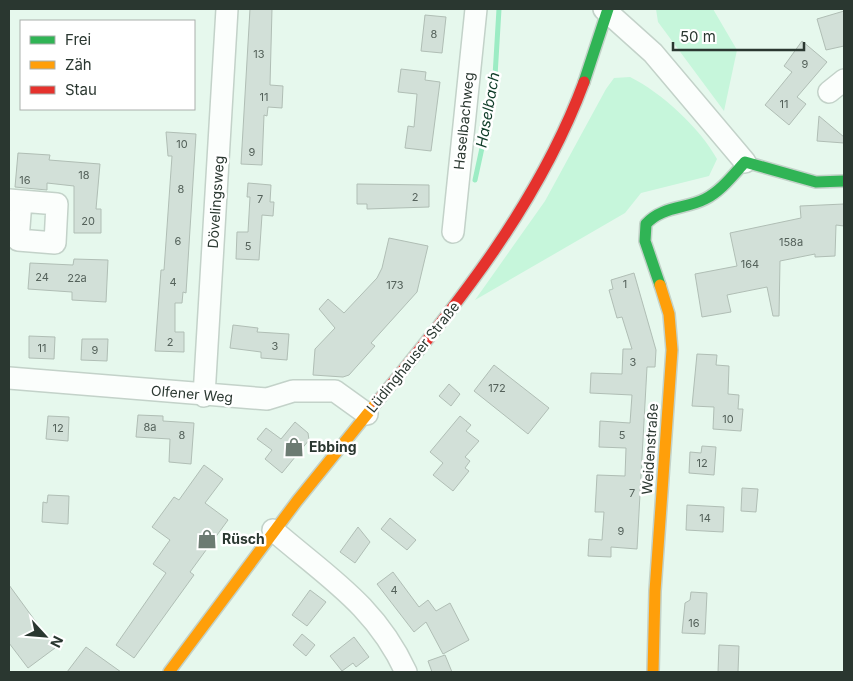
<svg xmlns="http://www.w3.org/2000/svg" width="853" height="681" font-family="Inter,sans-serif">
<style>
.green{fill:#c6f6db}
.lines{fill:none;stroke-linecap:round;stroke-linejoin:round}
.stream{stroke:#9cecc4;stroke-width:5}
.building{fill:#d2e0d8;stroke:#b0beb5}
.street-casing{stroke:#c3d2c9;stroke-width:24}
.fast-casing{stroke:#c3d2c9;stroke-width:14}
.slow-casing{stroke:#c3d2c9;stroke-width:14}
.jam-casing{stroke:#c3d2c9;stroke-width:14}
.street{stroke:#fbfefc;stroke-width:21}
.fast{stroke:#30b455;stroke-width:11}
.slow{stroke:#ff9f0a;stroke-width:11}
.jam{stroke:#e5322d;stroke-width:11}
.labels{text-anchor:middle;stroke-width:5;stroke-linejoin:round;paint-order:stroke}
.number-label{font-size:11px;fill:#54615a}
.street-label{font-size:14px;fill:#2a3730;stroke:#fff}
.poi-label{font-size:14px;font-weight:bold;fill:#2a3730;stroke:#fff;text-anchor:start}
.water-label{font-size:15px;font-style:italic;fill:#103d29;stroke:#fff}
</style>
<rect width="100%" height="100%" fill="#e6f8ed"/>
<path class="green" d="M656,9H713L737,50L724,111L658,22Z
M630,77C662,93 700,128 717,159L709,176L641,193L625,213L475,300L545,201L606,89L614,78Z"/>
<g class="lines">
<path class="stream" d="M475,180L494,93L499,9"/>
</g>
<path class="building" d="M250,9H272L270,85L283,86L282,108L268,107L267,116L264,115L262,165L241,164Z
M844,11V46L826,50L817,19Z
M425,15L446,17L442,53L421,51Z
M802,41L827,62L797,97L806,104L789,125L765,105L792,72L784,66Z
M401,69L426,72L425,80L440,82L431,151L405,148L408,126L414,127L417,94L398,92Z
M819,116L844,137V143L817,141Z
M166,132L196,134L186,293L183,292L182,303H175V332H184V352L155,351L161,270H164L172,156H168Z
M18,153L50,155L49,160L100,164L96,209H101V233H74V186L47,183V190L15,187Z
M248,183L271,185L270,202H274L273,216L262,215L259,260L236,259L237,232H248L250,197H247Z
M357,184L429,185V207L367,209V204H357Z
M844,204V226L836,225L835,256L815,257V254L780,261L779,316H773L767,287L727,295L731,312L702,317L695,274L737,266L730,233L801,218L800,206Z
M389,238L428,246L417,292L371,343L375,346L349,375L343,377L313,375L315,349L335,328L319,309L328,299L344,313L377,278L382,268Z
M74,259L108,260L106,302L72,300V292L28,289L30,263L73,265Z
M634,273L656,350L655,367H647L637,549L611,547V557L588,556L589,539L602,540L604,512H595L597,475L625,476L626,448L599,447L600,421L630,423L632,395L590,393L591,373L622,374L623,349H632L622,317L617,318L609,290L613,289L611,280Z
M233,325L258,328L257,332L289,334L287,360L261,358V352L230,348Z
M29,336L55,337L54,359L29,358Z
M82,339H108L107,361L81,360Z
M697,354L717,355L716,365L729,366L728,394L739,395L738,409H743L741,431L713,429L714,407L692,406Z
M494,365L549,408L528,434L474,391Z
M449,384L460,394L451,406L439,396Z
M138,415L163,416V421L194,423L191,464L169,462L170,439L136,437Z
M48,416L69,417L68,441L46,439Z
M460,416L471,425L466,431L479,441L465,457L470,461L465,468L469,471L453,491L433,475L443,463L430,452Z
M295,422L308,433L309,440L282,473L265,459L272,450L257,439L266,428L281,439Z
M702,446L716,447L714,475L689,473L690,452L701,453Z
M204,465L223,479L205,503L228,520L190,572L194,575L134,658L116,645L166,573L153,564L170,540L152,527L174,497L179,500Z
M742,488L758,489L756,512L741,511Z
M48,495L69,496L68,524L42,522L43,502L47,503Z
M687,505L724,507L723,532L686,530Z
M390,518L416,540L407,550L381,529Z
M358,527L370,542L355,563L340,552Z
M393,572L419,607L428,600L436,611L450,603L469,640L443,654L426,622L414,632L377,584Z
M9,585L55,648L28,668L9,643Z
M310,590L326,602L307,626L292,615Z
M691,592L707,593L705,634L682,633L685,603L690,600Z
M302,634L315,645L306,656L293,645Z
M354,637L369,657L356,667L353,663L342,671L330,656Z
M719,645L739,646L738,672H718Z
M86,647L121,672H67Z
M445,655L452,672H432L428,661Z"/>
<g class="lines">
<defs>
<path id="street" d="M604,9L653,53L745,162
M829,92L844,80
M9,200L57,204L55,243L18,240L21,201
M453,232L476,9
M9,378L267,399L293,391H335L367,414
M204,396L227,9
M273,530C327,577 375,605 406,672"/>
<path id="fast" d="M584,82L608,9
M660,285L645,241L646,224C662,206 686,209 705,199C721,191 733,175 745,162L816,182L844,181"/>
<path id="slow" d="M169,672L297,501L377,402
M653,672L655,591L672,350L669,314L660,285"/>
<path id="jam" d="M377,402C458,304 539,203 584,82"/>
</defs>
<use href="#street" class="street-casing"/>
<use href="#fast" class="fast-casing"/>
<use href="#slow" class="slow-casing"/>
<use href="#jam" class="jam-casing"/>
<use href="#street" class="street"/>
<use href="#fast" class="fast"/>
<use href="#slow" class="slow"/>
<use href="#jam" class="jam"/>
</g>
<defs>
<symbol id="shop-bare" viewBox="-9 -9 18 18"><path d="M-5-2.5h2.3a2.7 3.5 0 0 1 5.4 0H5L5.5 6h-11ZM-1.5-2.5h3a1.5 2.3 0 0 0-3 0Z" fill="#6c7b72" stroke="#fff" stroke-width="2.5" paint-order="stroke"/></symbol>
</defs>
<g fill-rule="evenodd">
<use href="#shop-bare" x="280" y="433" width="28" height="28"/>
<use href="#shop-bare" x="193" y="525" width="28" height="28"/>
</g>
<g class="labels">
<g class="number-label">
<text x="434" y="38">8</text>
<text x="259" y="58">13</text>
<text x="805" y="68">9</text>
<text x="264" y="101">11</text>
<text x="784" y="108">11</text>
<text x="182" y="148">10</text>
<text x="252" y="156">9</text>
<text x="84" y="179">18</text>
<text x="25" y="184">16</text>
<text x="181" y="193">8</text>
<text x="415" y="201">2</text>
<text x="260" y="203">7</text>
<text x="88" y="225">20</text>
<text x="178" y="245">6</text>
<text x="791" y="246">158a</text>
<text x="248" y="250">5</text>
<text x="750" y="268">164</text>
<text x="42" y="281">24</text>
<text x="77" y="282">22a</text>
<text x="173" y="286">4</text>
<text x="625" y="288">1</text>
<text x="395" y="289">173</text>
<text x="170" y="346">2</text>
<text x="275" y="350">3</text>
<text x="42" y="352">11</text>
<text x="95" y="354">9</text>
<text x="633" y="366">3</text>
<text x="497" y="392">172</text>
<text x="728" y="423">10</text>
<text x="150" y="431">8a</text>
<text x="58" y="432">12</text>
<text x="182" y="439">8</text>
<text x="622" y="439">5</text>
<text x="702" y="467">12</text>
<text x="632" y="497">7</text>
<text x="705" y="522">14</text>
<text x="621" y="535">9</text>
<text x="394" y="594">4</text>
<text x="694" y="627">16</text>
</g>
<g class="street-label">
<text transform="translate(464 121) rotate(-84)" y="5">Haselbachweg</text>
<text transform="translate(216 202) rotate(-86)" y="5">Dövelingsweg</text>
<text transform="translate(413 357) rotate(-51)" y="5">Lüdinghauser Straße</text>
<text transform="translate(192 394) rotate(5)" y="5">Olfener Weg</text>
<text transform="translate(650 449) rotate(-86)" y="5">Weidenstraße</text>
</g>
<g class="poi-label">
<text x="309" y="452">Ebbing</text>
<text x="222" y="544">Rüsch</text>
</g>
<g class="water-label">
<text transform="translate(488 110) rotate(-80)" y="5">Haselbach</text>
</g>
</g>
<rect width="853" height="681" fill="none" stroke="#2a3730" stroke-width="20"/>
<rect x="20" y="20" width="175" height="90" fill="#ffffff" stroke="#aaafac"/>
<rect x="30" y="36" width="25" height="8" fill="#30b455" stroke="#aaafac"/>
<text x="65" y="45" font-size="15" fill="#2a3730">Frei</text>
<rect x="30" y="61" width="25" height="8" fill="#ff9f0a" stroke="#aaafac"/>
<text x="65" y="70" font-size="15" fill="#2a3730">Zäh</text>
<rect x="30" y="86" width="25" height="8" fill="#e5322d" stroke="#aaafac"/>
<text x="65" y="95" font-size="15" fill="#2a3730">Stau</text>
<g transform="translate(45 636) rotate(116)" stroke="#ffffff" stroke-width="4" paint-order="stroke">
<path d="M0-4L9 19L0 12L-9 19Z" fill="#2a3730"/>
<text y="-8" font-size="14" font-weight="bold" text-anchor="middle" fill="#2a3730">N</text>
</g>
<path d="M673 42v8h131v-8" fill="none" stroke="#2a3730" stroke-width="2.5"/>
<text x="680" y="42" font-size="15" fill="#2a3730" stroke="#ffffff" stroke-width="4" paint-order="stroke">50 m</text>
</svg>
